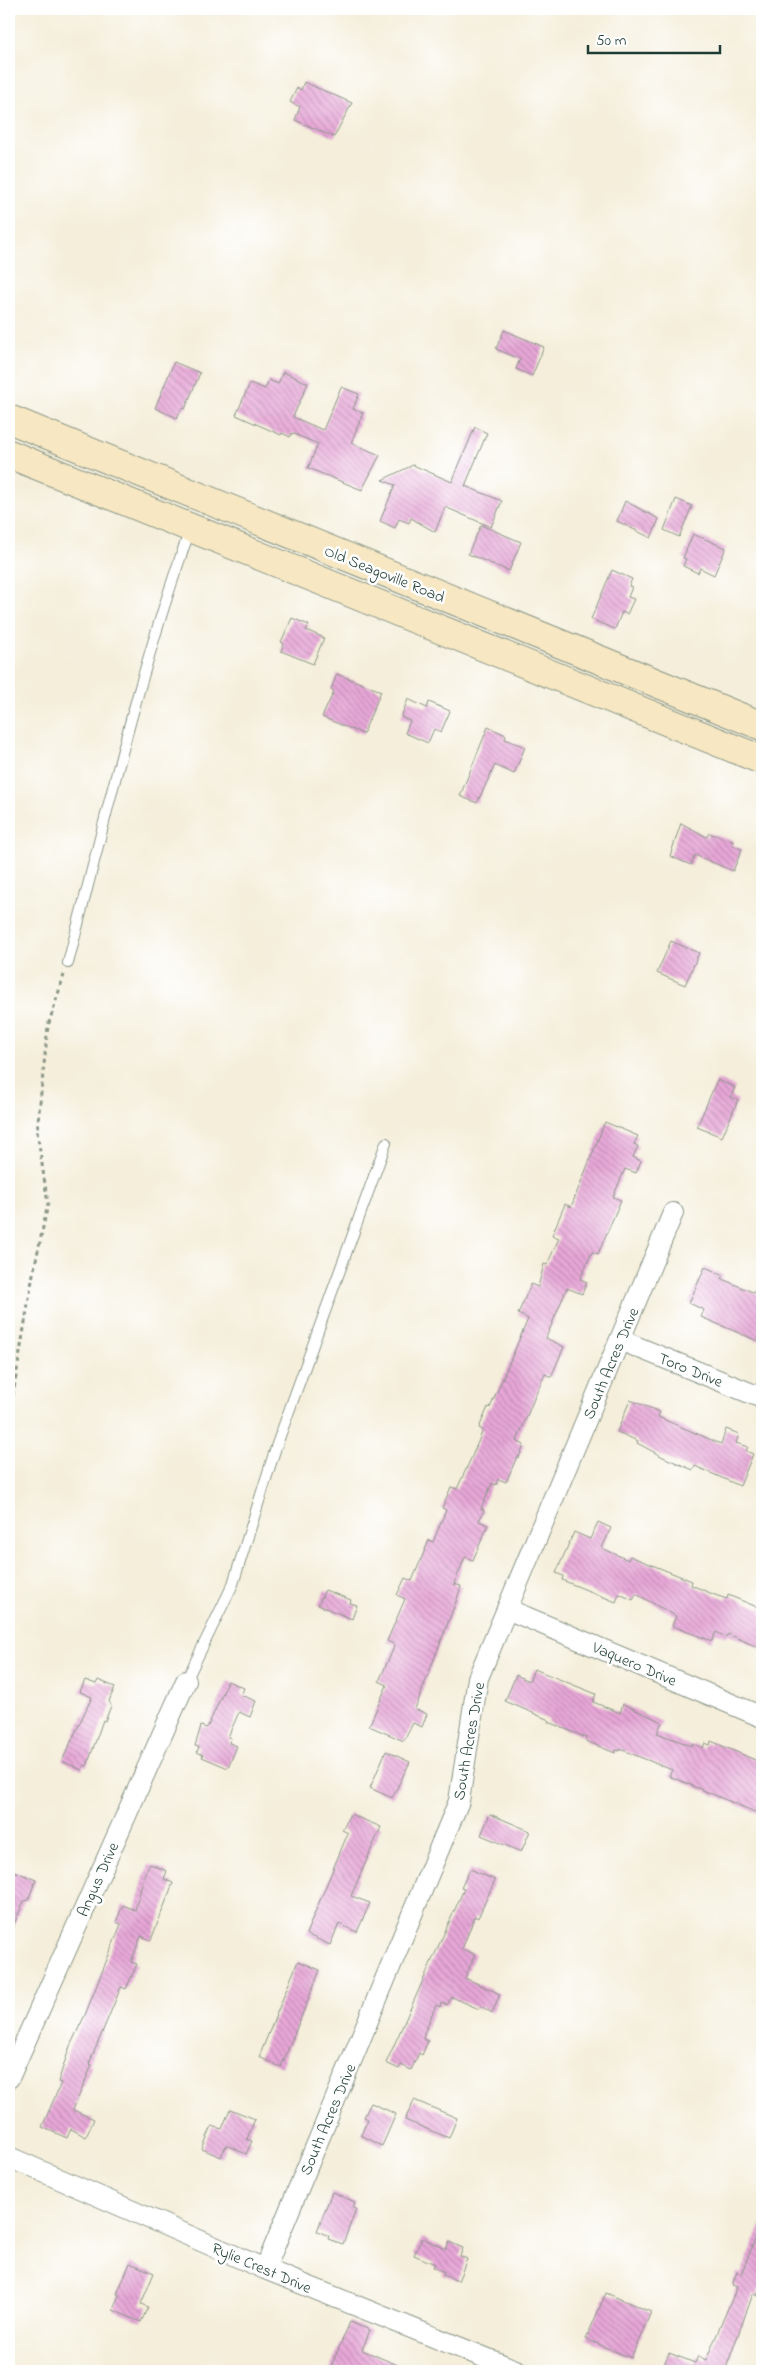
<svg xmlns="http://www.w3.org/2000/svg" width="771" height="2380" font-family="'Indie Flower',sans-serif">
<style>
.building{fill:url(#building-back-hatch)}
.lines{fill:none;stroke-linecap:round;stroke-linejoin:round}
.service-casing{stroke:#8a9687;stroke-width:12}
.minor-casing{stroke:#8a9687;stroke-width:22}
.secondary-casing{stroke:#8a9687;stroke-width:30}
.path{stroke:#8a9687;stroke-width:3;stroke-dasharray:4 4;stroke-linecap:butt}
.service{stroke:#fff;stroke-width:10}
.minor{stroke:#fff;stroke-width:20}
.secondary{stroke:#f7e8c3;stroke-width:28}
.labels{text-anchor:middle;stroke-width:5;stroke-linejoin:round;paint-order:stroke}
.street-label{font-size:16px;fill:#1f3d34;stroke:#fff}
</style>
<defs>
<pattern id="building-back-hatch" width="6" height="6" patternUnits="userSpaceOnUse" patternTransform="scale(1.25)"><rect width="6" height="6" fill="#e8a7d8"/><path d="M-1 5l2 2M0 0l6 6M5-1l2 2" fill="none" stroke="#bb89b0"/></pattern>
</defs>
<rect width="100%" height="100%" fill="#fff"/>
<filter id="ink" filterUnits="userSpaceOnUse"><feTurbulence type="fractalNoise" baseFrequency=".02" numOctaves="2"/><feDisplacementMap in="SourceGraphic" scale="10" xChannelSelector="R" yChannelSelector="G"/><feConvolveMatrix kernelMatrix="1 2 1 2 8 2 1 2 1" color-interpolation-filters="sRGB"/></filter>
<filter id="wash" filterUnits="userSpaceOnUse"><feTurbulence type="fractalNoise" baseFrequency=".0096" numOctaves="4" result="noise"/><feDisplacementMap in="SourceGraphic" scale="20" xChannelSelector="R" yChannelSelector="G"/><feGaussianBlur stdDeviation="1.12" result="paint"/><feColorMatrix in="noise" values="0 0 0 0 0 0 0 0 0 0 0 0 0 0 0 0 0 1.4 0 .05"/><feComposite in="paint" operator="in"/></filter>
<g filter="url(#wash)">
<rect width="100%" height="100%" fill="#f4eeda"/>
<g id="blocks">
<path class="building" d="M304,82L352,103L334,137L295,120L300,107L290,102L297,88L301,90Z
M504,330L544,347L532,376L516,369L520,359L496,349Z
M174,362L200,373L185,409L182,408L177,418L155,408Z
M283,372L308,383L293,417L323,430L341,387L359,394L353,409L363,413L351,443L380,455L362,490L308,468L318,444L292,433L290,437L282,433L281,435L236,415L250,383L265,389L269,380L278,384Z
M475,427L487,433L465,486L502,501L491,527L445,507L435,532L411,518L409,523L399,519L395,528L380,521L395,485L382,480L413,465L452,482Z
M676,499L692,506L679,537L664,530Z
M625,501L659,519L651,538L617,521Z
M481,525L521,542L509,571L468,554Z
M693,534L726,548L714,575L700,568L698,573L683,566L686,559L683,558Z
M612,570L632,579L629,586L632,587L628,597L634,599L627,614L622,612L615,629L591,619Z
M292,618L309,625L306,630L324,638L313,664L281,651L284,644L281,642Z
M337,674L381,691L363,734L322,717L334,691L331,689Z
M408,699L427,708L429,702L450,711L441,732L434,729L428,743L405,733L410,721L401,717Z
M488,727L506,735L505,739L525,747L514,774L495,765L477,803L460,796Z
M681,823L707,837L709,833L733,841L732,845L742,849L733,871L695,855L691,865L670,856Z
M671,941L699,953L685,985L657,973Z
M717,1080L735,1087L731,1097L738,1100L722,1137L697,1127Z
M605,1122L638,1136L634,1144L638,1146L633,1157L641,1161L636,1173L625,1169L613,1197L621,1200L598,1254L592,1252L580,1279L587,1282L582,1294L567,1288L546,1338L564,1347L551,1377L545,1374L533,1401L517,1441L524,1445L519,1457H517L506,1482L498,1479L496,1485L492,1483L481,1509L484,1510L479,1521L488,1525L473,1560L465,1557L454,1584L461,1586L457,1599L415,1709L427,1714L422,1727L413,1723L404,1741L369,1726L387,1685L379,1681L395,1645L387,1641L405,1599L397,1595L405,1578L412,1581L429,1540L433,1542L446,1510L442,1508L451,1487L457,1489L473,1454L483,1430L479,1428L488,1407L490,1408L528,1319L518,1314L531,1284L538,1287L544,1264L547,1265L559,1238L552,1235L565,1204L571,1207Z
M705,1267L723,1275L722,1279L762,1296V1332L758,1341L701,1317L704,1310L689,1303Z
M630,1400L660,1412L658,1417L721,1444L726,1429L739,1434L736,1443L748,1447L746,1451L753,1454L740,1486L695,1466L693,1470L663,1457L637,1443L638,1441L617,1432Z
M598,1522L611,1528L602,1548L628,1560L630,1556L672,1573L692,1581L691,1585L715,1595L727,1599L728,1595L762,1609V1649L728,1634L726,1637L716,1632L712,1641L672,1626L676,1616L636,1594L633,1600L619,1594L616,1602L562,1580L563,1576L556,1573L574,1532L590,1539Z
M325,1590L351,1600L350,1603L357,1605L352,1619L318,1605Z
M534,1669L596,1694L593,1702L620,1713L623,1704L662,1722L657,1733L692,1746L693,1744L703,1748L705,1743L710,1745L711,1741L762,1763L758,1774L762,1775V1815L669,1776L672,1770L620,1749V1751L616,1750L615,1753L586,1741L587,1738L548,1722L549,1720L505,1701L516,1675L529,1681Z
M85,1680L96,1684L98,1680L115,1687L109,1701L111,1706L105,1721L103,1720L87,1766L84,1765L82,1770L62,1761L92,1697L80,1692Z
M228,1681L244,1688L241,1695L256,1701L250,1717L239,1712L228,1737L231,1738L229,1743L237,1746L228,1768L202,1757L203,1755L197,1752L199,1747L195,1746L201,1726L206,1728L208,1726Z
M386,1751L410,1762L392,1798L370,1788Z
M350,1814L381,1827L351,1896L370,1903L357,1932L339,1924L330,1945L306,1934L348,1833L342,1830Z
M490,1814L530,1831L521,1852L481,1835Z
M150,1864L167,1871L164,1879L173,1883L151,1940L141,1936L131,1962L137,1964L126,1989L121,1987L89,2064L92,2065L73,2110L94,2119L86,2137L71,2129L67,2138L42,2127L61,2083L58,2082L70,2046L85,2015L121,1924L116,1922L123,1905L135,1910L145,1873Z
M9,1869L36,1880L28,1900L24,1901L9,1936Z
M470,1869L495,1880L478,1918L475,1916L462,1949L475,1954L465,1978L500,1994L492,2013L481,2006L479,2009L452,1997L447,2005L441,2003L440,2007L436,2005L425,2031L423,2039L428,2041L422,2055L419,2053L411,2070L401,2065L399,2069L386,2063L464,1889L461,1888Z
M298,1961L320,1970L281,2067L259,2057Z
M414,2100L457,2118L449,2138L405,2120Z
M371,2103L396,2114L382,2146L361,2135L368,2119L364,2117Z
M230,2109L255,2119L247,2139L252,2141L246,2154L226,2145L221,2157L202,2149L212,2126L222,2129Z
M332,2192L355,2202L353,2208L356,2209L343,2244L328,2239L329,2236L317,2231Z
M762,2223V2282L757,2296L753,2294L726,2368L734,2371H661L669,2353L695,2363L698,2356L706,2360L737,2287L732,2285L737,2272L741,2274Z
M422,2238L446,2249L449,2242L463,2248L460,2256L467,2259L458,2281L443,2275L444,2272L433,2267L435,2264L414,2255Z
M130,2263L154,2273L141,2304L148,2307L141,2322L113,2310L119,2295L117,2294Z
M606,2293L651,2312L631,2358L586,2339Z
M350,2322L370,2330L362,2350L412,2371H329Z"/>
</g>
</g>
<g filter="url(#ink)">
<use href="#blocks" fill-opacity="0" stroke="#8a9687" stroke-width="1"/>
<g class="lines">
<defs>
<path id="service" d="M68,963C106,818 139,671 190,530
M186,1681L233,1584L276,1447L386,1143"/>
<path id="minor" d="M620,1340L762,1398
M507,1609L762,1717
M9,2078L186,1681
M9,2157L265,2269L518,2371
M265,2269L459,1801L478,1678L673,1213"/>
<path id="secondary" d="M9,419L762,726
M9,454L762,760"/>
</defs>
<use href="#service" class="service-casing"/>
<use href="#minor" class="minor-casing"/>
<use href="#secondary" class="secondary-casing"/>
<path class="path" d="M9,1419L33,1274L48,1204L37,1131L48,1026L64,975"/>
<use href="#service" class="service"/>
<use href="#minor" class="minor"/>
<use href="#secondary" class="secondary"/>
</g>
</g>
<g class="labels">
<g class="street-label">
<text transform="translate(385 573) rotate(22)" y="6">Old Seagoville Road</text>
<text transform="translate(610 1363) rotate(-67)" y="6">South Acres Drive</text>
<text transform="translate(691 1369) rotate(22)" y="6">Toro Drive</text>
<text transform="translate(635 1663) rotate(23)" y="6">Vaquero Drive</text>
<text transform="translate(468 1741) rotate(-80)" y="6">South Acres Drive</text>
<text transform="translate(97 1879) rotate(-66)" y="6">Angus Drive</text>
<text transform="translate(327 2119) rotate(-67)" y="6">South Acres Drive</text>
<text transform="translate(262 2267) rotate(23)" y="6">Rylie Crest Drive</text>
</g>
</g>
<rect width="771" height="2380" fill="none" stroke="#fff" stroke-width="30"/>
<path d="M588 45v8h132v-8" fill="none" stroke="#1f3d34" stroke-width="2.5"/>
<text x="596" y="45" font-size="15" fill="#1f3d34" stroke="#ffffff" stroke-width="4" paint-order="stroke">50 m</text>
</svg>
